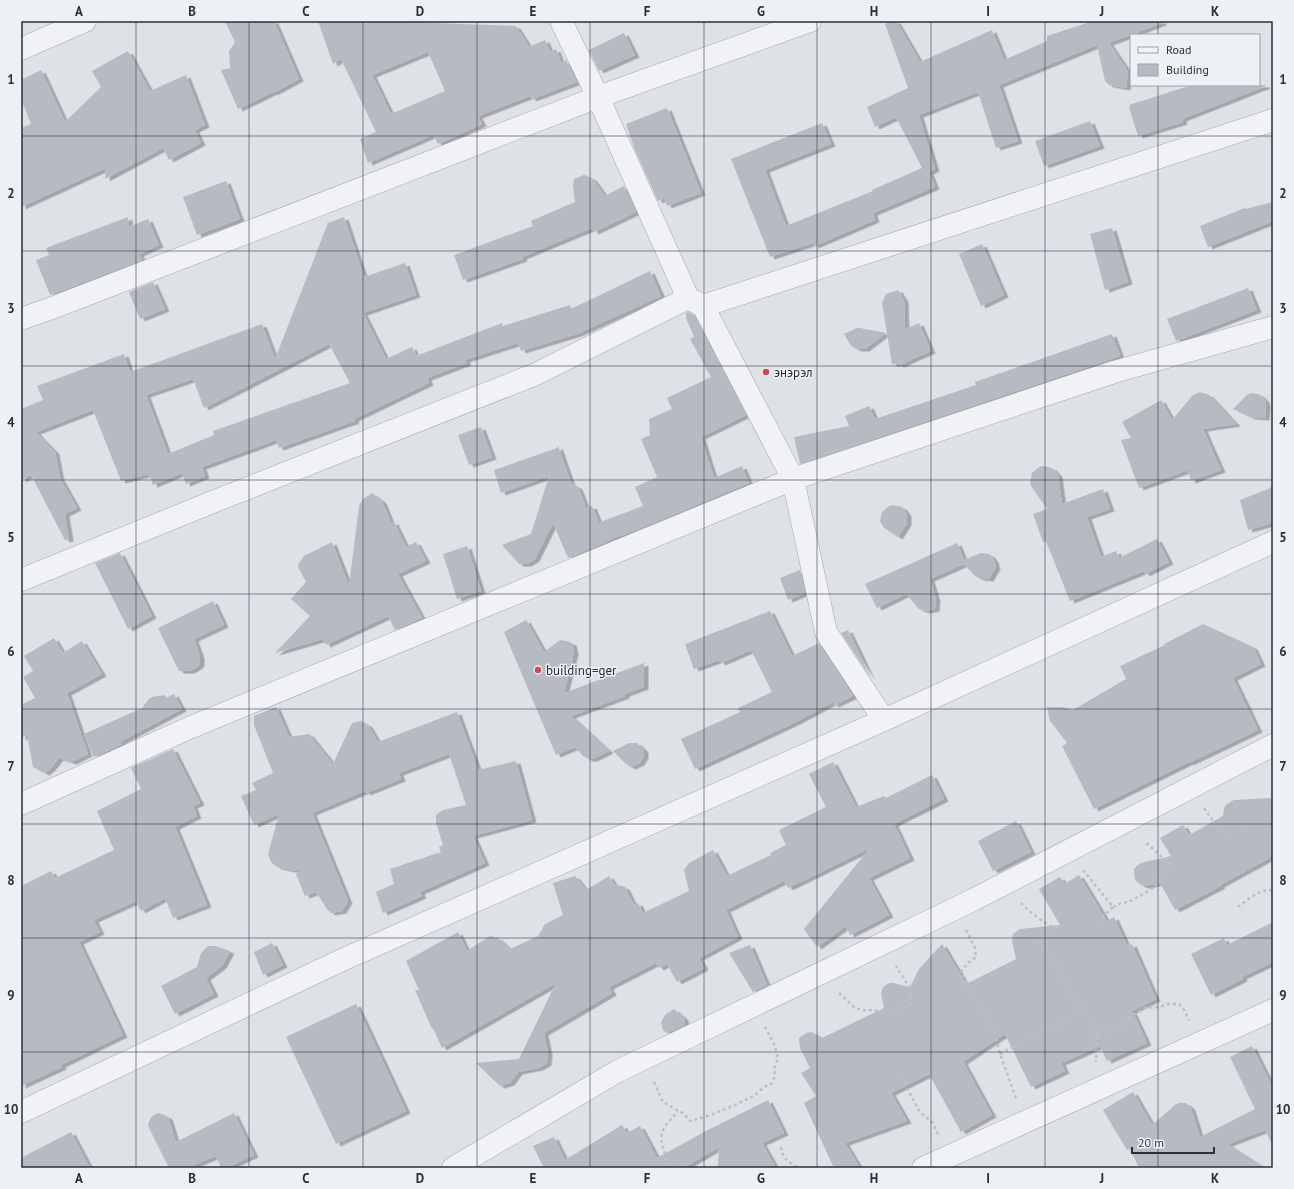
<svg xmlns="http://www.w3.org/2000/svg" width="1294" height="1189" font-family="'PT Sans',sans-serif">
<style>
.building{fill:#b6bac2;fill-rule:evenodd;filter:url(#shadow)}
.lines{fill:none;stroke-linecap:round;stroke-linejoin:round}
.street-casing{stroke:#a4a8af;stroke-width:23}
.path{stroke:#bcbfc5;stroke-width:2.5;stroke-dasharray:3 3;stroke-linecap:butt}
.street{stroke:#f0f2f5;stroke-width:22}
.grid{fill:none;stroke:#292e3b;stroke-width:1;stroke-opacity:0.55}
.poi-dot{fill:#c14d58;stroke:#edf0f4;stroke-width:1.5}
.labels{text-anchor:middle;stroke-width:3;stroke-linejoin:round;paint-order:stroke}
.poi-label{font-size:13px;fill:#292e3b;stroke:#edf0f4;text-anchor:start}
.neatline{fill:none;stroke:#292e3b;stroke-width:1.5}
.grid-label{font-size:13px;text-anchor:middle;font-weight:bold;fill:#292e3b}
</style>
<defs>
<filter id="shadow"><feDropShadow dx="4.5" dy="2.5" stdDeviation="0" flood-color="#0004"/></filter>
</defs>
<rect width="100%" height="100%" fill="#dee1e6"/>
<path class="building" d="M225,21H274L299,79L273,93V92L238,109L221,70L230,68L229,51L235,42Z
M318,21H379L516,26L529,47L545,40L550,52L556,49L561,63L566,60L577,82L532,99L530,96L478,116L482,124L438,144L433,135L368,163L360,139L376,132L341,59L333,64ZM428,52L445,91L391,114L372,75Z
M892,21H896L920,62L992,30L1004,60L1047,41V36L1093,21H1162V23L1109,43L1126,68L1128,73L1126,88L1109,85L1105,81L1097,45L999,85L1018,141L996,148L978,92L919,115L935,169L929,172L935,187L873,213L875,220L814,246L813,243L770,257L731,159L822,123L831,144L765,170L786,226L873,191L872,190L922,168L896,117L875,127L867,107L908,88L885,24Z
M624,33L635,55L599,71L589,50Z
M128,51L150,91L186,75L205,125L195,130L201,143L169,160L163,148L105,179L106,168L21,207V128L31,124L21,99V80L41,70L65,122L101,87L92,71Z
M1192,85H1265L1266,86L1182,119L1183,122L1138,136L1129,107L1130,106L1129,105Z
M667,108L701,193L667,206L664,198L658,201L635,150L626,124Z
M1090,121L1100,146L1044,166L1035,141Z
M584,175L592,178L605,196L624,186L636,212L594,232L592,228L522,257L523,259L463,280L454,255L533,226L531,221L575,202L573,186L574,179Z
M226,181L240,219L197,235L183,197Z
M1273,202V221L1208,247L1200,226L1245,208L1246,209Z
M128,217L129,227L148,219L159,245L139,254L142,260L50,295L36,260L49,255L46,248Z
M344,217L364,277L405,263L416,295L363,313L386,359L412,347L416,356L502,323L503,326L570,305L571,309L650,271L661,296L577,334L521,351L518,343L465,360L467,363L427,378L429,383L354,419L355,421L279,448L276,440L202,467L205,476L186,484L182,473L153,485L149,474L121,481L93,410L36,432L55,452L60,478L77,508L65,514L69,539L65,540L31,475L21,480V409L43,400L37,386L124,354L130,372L262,324L275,359L328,223ZM329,344L350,383L213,431L214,435L168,454L146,395L193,379L204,408Z
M1112,228L1128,282L1105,290L1090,234Z
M982,244L1004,295L981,306L959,254Z
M153,282L165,309L140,319L129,292Z
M1248,288L1257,310L1176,341L1167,319Z
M898,290L904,300L905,329L919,323L931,351L906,362V363L899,365L898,364H892L882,303L886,294Z
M688,312L694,315L746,415L701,437L714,478L742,466L749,483L634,531L606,541L607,542L568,558L553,523L535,559L527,564H519L502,545L531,534L549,476L501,493L494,470L557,448L558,446L571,483L578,487L586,508L592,506L606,540L600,522L643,506L635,487L657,477L641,439L650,435L649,419L672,409L667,398L711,377L690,339L694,337L686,318V313Z
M857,328H860L886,333L865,349H857L851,346L844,334Z
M1112,334L1120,356L800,464L794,437L849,426L845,416L869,406L875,419L976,385L975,382Z
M1200,392L1209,395L1236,424L1203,429L1221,470L1191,481L1188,470L1139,488L1121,440L1131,438L1122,422L1161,400L1172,420L1193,395Z
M1251,393L1259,394L1265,400L1266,404L1265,418L1251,417L1233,409L1247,395Z
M481,427L492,457L469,465L458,435Z
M1043,466L1052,468L1058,475L1062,504L1103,489L1110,509L1087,517L1101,557L1116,551L1119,558L1157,539L1169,562L1145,574L1144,571L1070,601L1046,541L1043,542L1033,514L1047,509L1031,486L1030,482L1032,473L1039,467Z
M1273,487V523L1248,530L1240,500Z
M372,493L382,501L391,523L394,522L406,547L416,542L426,561L398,574L422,618L395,630L388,616L326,645L323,639L275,653L310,616L291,599L306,582L298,567L299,563L304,556L332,542L349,586L359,506L363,499Z
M893,505L902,507L907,514V523L898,537L884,528L880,521L882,512L889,506Z
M957,543L964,560L981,553L989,554L992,557L994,560L996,567L989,579L980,578L975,576L964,564L930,579L936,599L935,609L926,611L919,609L906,594L877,608L865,584Z
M467,546L481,591L457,599L443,554Z
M120,553L152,616L128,629L95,563Z
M800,570L805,593L788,600L780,578Z
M213,601L224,625L194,639L200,656V664L197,667L190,671H179L158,628Z
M770,611L792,656L819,643L853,696L834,705L833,702L796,722L695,769L681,739L740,712L738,708L772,692L751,650L721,663L719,660L694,669L685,644Z
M526,620L544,652L560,640L566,641L572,643L574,652L564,693L644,663V687L625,694V696L571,716L609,751L593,759H589L583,756L575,747L556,755L504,632Z
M1203,624L1253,647L1261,664L1233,678L1258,730L1189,763V762L1094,809L1062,746L1067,743L1050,721L1047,707H1062L1073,710L1126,679L1120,666L1165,645L1164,644Z
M848,630L871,678L841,633Z
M54,638L63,653L82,641L102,674L67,693L88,754L72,762L59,758L51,768L45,773L33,767L27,735L21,738V705L35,698L23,677L33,671L24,656Z
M174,694L182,709L120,742L122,744L94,757L84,734L142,708L149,699L152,697L165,695L166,698Z
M276,707L289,737L309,734L333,764L352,723L361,721L368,725L378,742L457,712L478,770L516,761L532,820L473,836L485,863L420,892L422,896L383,913L376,892L394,884L390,869L441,852L439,847L443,845L436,823V815L443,810L466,805L449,754L399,773L401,779L366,793L365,791L312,813L348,901L342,911L331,913L327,909L316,892L305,896L296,874L304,868L296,871L277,867L271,862L268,854L279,814L254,825L241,796L256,790L252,783L273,773L254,725V716Z
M629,743H637L644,750V756L640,763L631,767L626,764L613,751Z
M173,749L200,803L193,806L197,816L175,827L207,905L173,918L165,898L141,911L136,901L94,920L100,932L79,942L123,1035L61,1065L62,1067L21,1086V886L51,871L55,878L114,850L97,811L141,789L131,768Z
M833,762L856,807L884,796L886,798L932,775L944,799L894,824L910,858L869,878L889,915L850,935L846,926L817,947L804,929L870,848L788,888L784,881L726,910L738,937L699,958L704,968L677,982L667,964L659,968L656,963L609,987L612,993L544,1033L548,1053L547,1063L539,1068L518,1072L510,1083L500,1086L476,1063L519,1059L556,983L442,1048L433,1028L432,1029L415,990H419L406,961L458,932L467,951L488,937L491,936L498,938L510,949L538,936L545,924L563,915L553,883L575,876L586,890L609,876L614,884L625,887L634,905L638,903L643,913L689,891L684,870L689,863L713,850L727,876L771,855L770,853L786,845L779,830L826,807L809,774Z
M1271,798L1273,856L1220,885L1221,886L1175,910L1160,883L1145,886L1141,885L1135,880L1134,869L1138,865L1141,863L1171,856L1160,838L1183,825L1189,835L1223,816L1224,808L1227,804L1234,800Z
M1016,821L1031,852L993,871L978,841Z
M1079,875L1107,921L1114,917L1127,946L1132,944L1156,999L1132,1011L1147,1043L1107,1061L1100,1046L1061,1063L1065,1071L1031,1087L1005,1034L963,1062L992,1115L961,1132L929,1074L891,1093L907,1121L845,1143L860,1168H834L804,1103L816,1096L801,1073L810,1068L800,1048L799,1038L806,1033L812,1032L822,1038L884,1008L881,994L883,987L889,983H893L910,987L919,969L942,944L966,984L1016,959L1012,941L1013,934L1017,931L1020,929L1060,925L1039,889L1060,877L1064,884Z
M1273,922V962L1242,977L1243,979L1211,995L1191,954L1224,938L1227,945Z
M272,943L283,965L263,975L254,952Z
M750,945L767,985L753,992L729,953Z
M208,946H215L230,951L222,966L206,978L214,994L175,1014L161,986L197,967L201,953Z
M356,1004L406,1111L336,1144L286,1037Z
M674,1009L684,1018L685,1025L667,1033L663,1030L661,1022L666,1014Z
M1252,1046L1273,1088V1146L1265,1130L1228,1144L1265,1168H1139L1130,1149L1127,1150L1103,1110L1133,1092L1152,1125L1175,1105L1179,1103H1186L1191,1108L1200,1137L1255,1109L1230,1057Z
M768,1100L784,1133L762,1143L776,1168H718L719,1147L683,1168H544L533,1146L554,1137L565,1160L622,1125L627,1133L640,1126L657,1158L704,1132Z
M158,1113L162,1114L168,1117L176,1142L234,1113L254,1155L226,1168H221L216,1156L187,1168H169L149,1128L148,1124L151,1117Z
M71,1132L90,1168H21V1158Z"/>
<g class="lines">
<defs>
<path id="street" d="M561,21L598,97L688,298
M21,49L85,21
M703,306L1273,120
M21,319L52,308L598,97L810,21
M21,580L210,503L536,374L688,298L703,306L793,479L826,632L884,720
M21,804L189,728L793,479L1114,372L1273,327
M21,1112L342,960L884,720L1273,542
M453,1168L618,1071L973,900L1273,745
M923,1168L1273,1010"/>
</defs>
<use href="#street" class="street-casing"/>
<path class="path" d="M1204,808L1215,824L1225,832H1234L1250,825
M1083,870L1113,907L1095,924
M1021,903C1026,909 1047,926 1054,927C1059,928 1063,926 1067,925
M1113,907L1121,903L1129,902L1155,887L1169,863L1144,841
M1238,907C1248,900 1261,887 1273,891
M1053,927L1040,943L1053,960L1064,984L1083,1007L1097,1030L1096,1062
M966,930L975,948L976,957L967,964L961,972L975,1000L987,1018L996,1037L1000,1054L1016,1098
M839,993L855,1008L862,1010L891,1011L910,1006L911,990L896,966
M1097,1035L1106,1032L1113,1028L1125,1023L1135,1014L1145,1008L1159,1007L1169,1004H1179L1184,1010L1189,1020
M1000,1054L1029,1038L1068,1020L1083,1007
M898,1072L920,1112L933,1123L938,1134
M654,1082L663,1102L684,1114L690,1121C711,1116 734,1106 753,1096C760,1092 763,1086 771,1084L775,1077L774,1069L778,1058L774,1044L765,1027
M781,1147C784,1162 787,1159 797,1168
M675,1168L670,1166C665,1153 656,1138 666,1125C670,1120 674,1116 678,1111
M699,1168H701"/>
<use href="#street" class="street"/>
</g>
<path class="grid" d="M136,21V1168M249,21V1168M363,21V1168M477,21V1168M590,21V1168M704,21V1168M817,21V1168M931,21V1168M1045,21V1168M1158,21V35M1158,85V1168M21,136H1273M21,251H1273M21,366H1273M21,480H1273M21,594H1273M21,709H1273M21,824H1273M21,938H1273M21,1052H1273"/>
<g class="poi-dot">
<circle cx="766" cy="372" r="4"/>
<circle cx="538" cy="670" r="4"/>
</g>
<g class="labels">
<g class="poi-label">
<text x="774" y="377">энэрэл</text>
<text x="546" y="675">building=ger</text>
</g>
</g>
<rect width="1294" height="1189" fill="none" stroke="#edf0f4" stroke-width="44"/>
<rect x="1130" y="34" width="130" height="52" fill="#edf0f4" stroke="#9fa2aa"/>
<rect x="1138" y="47" width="20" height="6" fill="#f0f2f5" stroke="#9fa2aa"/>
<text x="1166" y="54" font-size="12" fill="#292e3b">Road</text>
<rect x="1138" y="64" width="20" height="12" fill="#b6bac2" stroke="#9fa2aa"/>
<text x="1166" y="74" font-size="12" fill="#292e3b">Building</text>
<path d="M1132 1147v6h82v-6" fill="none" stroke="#292e3b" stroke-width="2"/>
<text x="1138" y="1147" font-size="12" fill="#292e3b" stroke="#edf0f4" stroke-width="3" paint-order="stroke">20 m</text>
<rect x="22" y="22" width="1250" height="1145" class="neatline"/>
<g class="grid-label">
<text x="79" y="16">A</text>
<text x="192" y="16">B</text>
<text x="306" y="16">C</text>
<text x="420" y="16">D</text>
<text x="533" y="16">E</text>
<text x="647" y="16">F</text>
<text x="761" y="16">G</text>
<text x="874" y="16">H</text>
<text x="988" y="16">I</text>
<text x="1102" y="16">J</text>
<text x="1215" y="16">K</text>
<text x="11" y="84">1</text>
<text x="1283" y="84">1</text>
<text x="11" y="198">2</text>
<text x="1283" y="198">2</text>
<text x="11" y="313">3</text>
<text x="1283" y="313">3</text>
<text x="11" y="427">4</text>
<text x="1283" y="427">4</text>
<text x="11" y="542">5</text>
<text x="1283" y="542">5</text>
<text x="11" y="656">6</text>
<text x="1283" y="656">6</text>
<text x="11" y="771">7</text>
<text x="1283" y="771">7</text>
<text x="11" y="885">8</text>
<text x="1283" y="885">8</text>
<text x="11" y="1000">9</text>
<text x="1283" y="1000">9</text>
<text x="11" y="1114">10</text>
<text x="1283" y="1114">10</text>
<text x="79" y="1183">A</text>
<text x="192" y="1183">B</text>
<text x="306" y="1183">C</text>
<text x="420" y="1183">D</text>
<text x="533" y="1183">E</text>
<text x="647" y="1183">F</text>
<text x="761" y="1183">G</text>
<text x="874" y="1183">H</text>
<text x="988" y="1183">I</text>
<text x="1102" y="1183">J</text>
<text x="1215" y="1183">K</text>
</g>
</svg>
